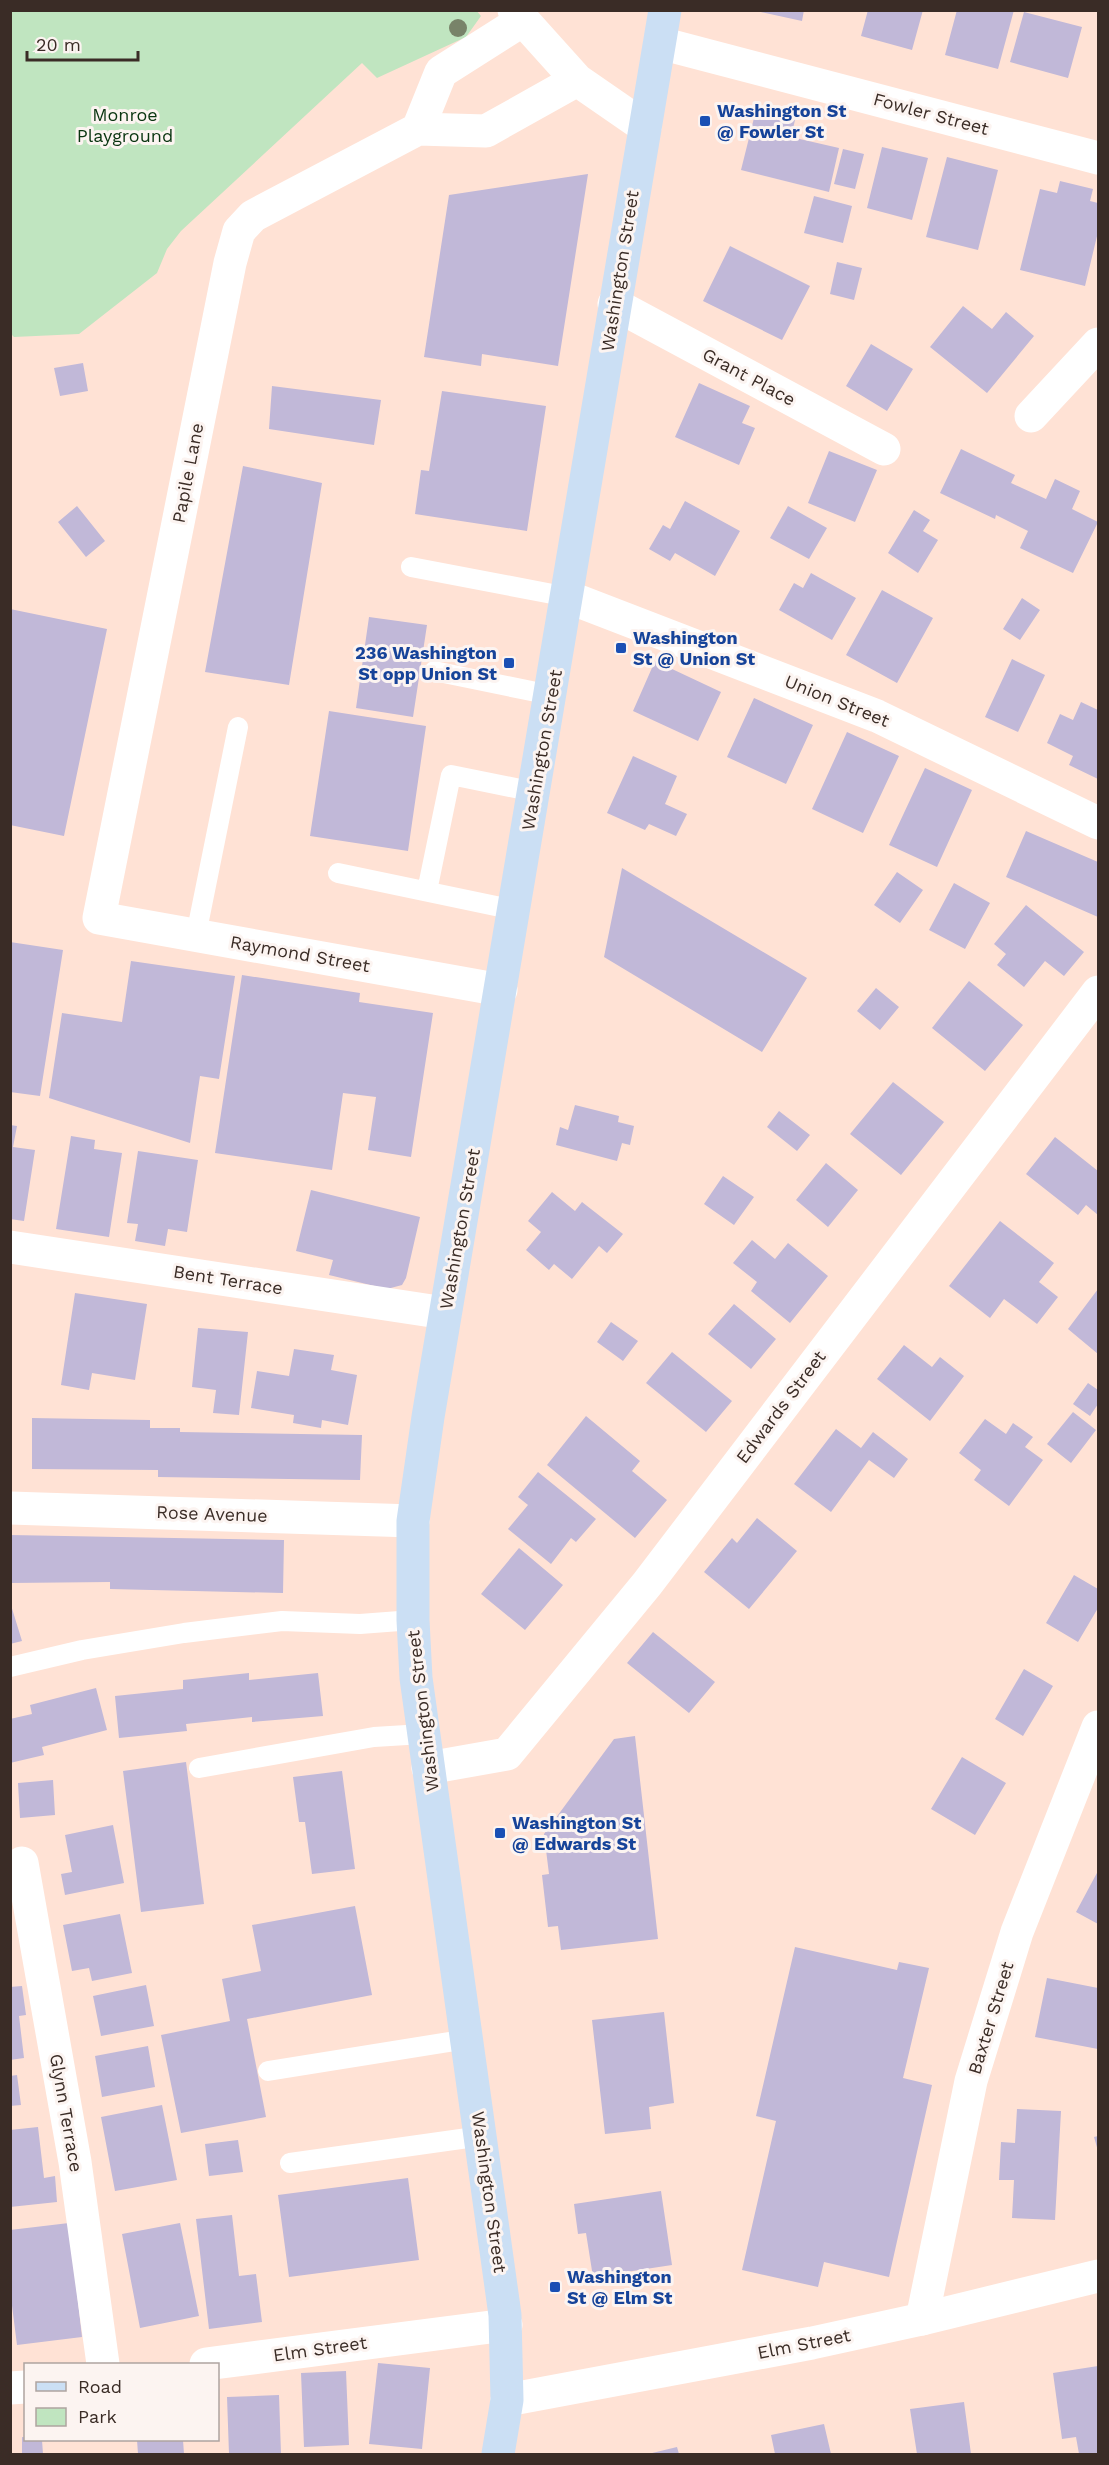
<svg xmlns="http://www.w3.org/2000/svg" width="1109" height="2465" font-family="'Work Sans',sans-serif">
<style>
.green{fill:#c0e5c0}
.building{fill:#c1b8d8}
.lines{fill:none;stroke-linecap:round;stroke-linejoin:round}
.service{stroke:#fff;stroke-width:20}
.minor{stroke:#fff;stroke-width:33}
.tertiary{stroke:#fff;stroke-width:33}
.primary{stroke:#cbdff4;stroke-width:33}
.tree{fill:#788369}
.transit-dot{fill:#1a4fb4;stroke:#fcf4f1;stroke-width:2}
.labels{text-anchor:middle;stroke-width:6;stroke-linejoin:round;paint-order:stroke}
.transit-label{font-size:18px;font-weight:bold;fill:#164399;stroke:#fcf4f1;text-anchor:start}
.street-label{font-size:18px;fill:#3a2c26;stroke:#fcf4f1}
.park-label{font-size:18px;fill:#093510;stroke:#fcf4f1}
</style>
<rect width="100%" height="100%" fill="#ffe2d5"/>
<path class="green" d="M476,10L481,16L466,37L377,78L362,63L181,231L167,249L157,273L79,334L14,337L10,333V11Z"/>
<path class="building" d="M752,10H804L802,21Z
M868,10H923L912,50L861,36Z
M957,10H1014L998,69L945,55Z
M1024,12L1082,27L1068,78L1010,62Z
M756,110L795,120L791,137L839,148L829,192L741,170Z
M882,147L928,158L912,220L867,208Z
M843,149L864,154L855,189L834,184Z
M947,157L998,170L978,250L926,237Z
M588,174L558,366L482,354L481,366L424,357L449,195Z
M1060,181L1093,189L1090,201L1098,203V232L1085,286L1020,270L1040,189L1057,193Z
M814,196L852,206L843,243L804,233Z
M730,246L810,286L782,340L703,301Z
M837,262L862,268L854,300L830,294Z
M963,306L992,329L1006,312L1034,336L987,393L930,347Z
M871,344L913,369L887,411L846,386Z
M83,363L88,391L60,396L54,368Z
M699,383L750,406L742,423L755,428L739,465L675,437Z
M272,386L381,400L374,445L269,429Z
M442,391L546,406L527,531L415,514L421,470L429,471Z
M961,449L1015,475L1011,483L1046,499L1055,479L1080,491L1072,509L1098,522L1073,573L1020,548L1028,531L996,515L995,519L940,493Z
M829,451L877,470L855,522L808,503Z
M243,466L322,483L289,685L205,672Z
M685,501L740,531L715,576L675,553L670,561L649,549L663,525L670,529Z
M77,506L105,541L86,557L58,522Z
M788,506L827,528L809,559L770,538Z
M914,510L930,520L923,531L938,540L918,573L888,553Z
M811,573L856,598L832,640L779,610L794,583L803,588Z
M882,590L933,618L897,683L846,655Z
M1022,598L1040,610L1020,640L1003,629Z
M10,609L107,629L64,836L10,825Z
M369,617L427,625L413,717L356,708Z
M1012,659L1045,675L1018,732L985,717Z
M655,661L721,692L698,741L633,711Z
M754,698L813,725L786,784L727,757Z
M1081,702L1098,710V779L1069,765L1073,756L1047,743L1060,714L1073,720Z
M329,711L426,726L408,851L310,836Z
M847,732L899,756L863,833L812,809Z
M633,756L677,776L665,804L687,814L676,836L649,824L645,830L607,813Z
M925,768L972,790L937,867L889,845Z
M1026,831L1098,862V917L1006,877Z
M622,868L807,978L762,1052L604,957Z
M897,872L923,890L900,923L874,905Z
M954,883L990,903L965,949L929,930Z
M1026,905L1084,952L1064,976L1045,961L1024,987L997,965L1006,954L994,944Z
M10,942L63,950L40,1096L10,1092Z
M131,961L235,976L219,1079L200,1076L190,1143L49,1098L62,1013L122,1022Z
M242,975L360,993L359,1002L433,1013L411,1157L368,1150L376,1097L343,1093L332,1170L215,1153Z
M969,981L1023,1025L985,1071L932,1028Z
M876,988L899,1007L880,1030L857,1011Z
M893,1082L944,1122L901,1175L850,1134Z
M575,1105L619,1116L618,1122L634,1126L630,1145L622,1143L617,1161L556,1145L560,1127L568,1130Z
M779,1111L810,1135L797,1151L767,1127Z
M10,1125L17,1126L13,1147L35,1150L24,1221L10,1219Z
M71,1136L95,1140L94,1149L122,1153L109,1237L56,1229Z
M1055,1137L1098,1171V1215L1086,1205L1078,1215L1026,1174Z
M138,1151L198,1160L187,1232L168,1229L165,1246L135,1241L138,1224L127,1223Z
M826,1163L858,1190L828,1227L796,1200Z
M723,1176L754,1197L734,1225L704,1204Z
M311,1190L420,1217L406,1278L402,1285L387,1289L329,1275L333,1260L296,1251Z
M552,1192L575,1211L582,1202L623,1234L607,1253L599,1246L572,1279L554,1264L549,1270L526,1250L541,1232L528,1221Z
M1000,1221L1054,1263L1039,1282L1058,1297L1037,1324L1004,1299L990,1318L949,1286Z
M752,1240L775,1259L788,1243L828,1276L790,1323L751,1291L757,1282L733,1263Z
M1098,1289V1354L1068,1329Z
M75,1293L147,1304L135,1380L92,1373L89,1390L61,1385Z
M734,1304L776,1339L751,1369L708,1334Z
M611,1322L638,1341L623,1361L597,1342Z
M198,1328L248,1332L239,1415L213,1413L216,1390L192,1387Z
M904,1345L932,1367L940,1357L964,1376L930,1421L877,1379Z
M294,1349L334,1355L331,1370L357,1375L348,1425L322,1420L321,1428L293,1423L294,1415L251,1408L257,1371L289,1376Z
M672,1352L732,1401L706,1432L646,1383Z
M1088,1383L1098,1390V1404L1090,1416L1073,1404Z
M1073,1412L1096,1430L1071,1463L1047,1444Z
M586,1416L640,1461L632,1471L667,1500L635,1538L547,1465Z
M32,1418L150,1420V1428H180V1432L362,1435L360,1480L158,1477V1470L32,1469Z
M985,1419L1006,1434L1013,1423L1033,1437L1025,1447L1043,1460L1009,1506L974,1480L981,1470L959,1453Z
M836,1429L861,1448L873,1432L908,1459L894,1478L869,1460L831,1512L794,1484Z
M538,1472L596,1519L576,1542L571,1538L551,1564L508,1529L528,1505L518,1497Z
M757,1518L797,1551L749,1609L704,1572L732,1538L737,1543Z
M10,1535L284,1540L283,1593L110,1589V1582L10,1583Z
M519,1548L563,1585L525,1630L481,1594Z
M1074,1575L1098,1589V1608L1078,1642L1046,1623Z
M10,1602L22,1641L10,1644Z
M653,1632L715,1682L689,1713L627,1663Z
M1024,1669L1053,1686L1023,1736L995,1719Z
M249,1673V1680L318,1673L323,1716L252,1722V1717L186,1724L187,1731L119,1738L115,1696L183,1689V1680Z
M96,1688L107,1730L42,1747L44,1755L10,1763V1719L32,1714L30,1705Z
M635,1736L658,1939L561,1950L558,1926L548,1927L542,1875L549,1874L544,1834L614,1739Z
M962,1757L1006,1783L975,1835L931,1809Z
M186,1762L204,1904L141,1912L123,1771Z
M342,1771L355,1869L312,1874L305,1822H299L293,1777Z
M53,1780L55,1815L20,1818L18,1783Z
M113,1825L124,1883L65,1895L61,1874L72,1872L65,1835Z
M1098,1871V1924L1076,1912Z
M355,1906L372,1995L247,2019L266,2117L181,2133L161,2035L230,2021L222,1979L261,1971L252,1925Z
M120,1914L132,1973L92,1981L89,1968L72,1971L63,1925Z
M795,1947L897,1970L899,1962L929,1968L903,2078L932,2085L889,2277L824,2262L818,2287L742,2270L776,2121L756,2116Z
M1047,1978L1098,1988V2049L1035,2037Z
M146,1985L154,2026L101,2036L93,1996Z
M22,1986L26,2015L19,2016L24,2058L10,2060V1987Z
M664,2012L674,2103L649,2107L651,2129L605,2134L592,2020Z
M148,2046L155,2087L102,2097L95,2056Z
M17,2075L21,2105L10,2106V2076Z
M162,2105L177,2180L115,2191L101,2117Z
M1017,2109L1061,2111L1055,2220L1012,2218L1014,2180H999L1001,2142L1015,2143Z
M38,2127L44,2178L55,2176L57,2202L10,2207V2130Z
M1098,2136V2151L1094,2137Z
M238,2140L243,2172L209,2176L205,2144Z
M408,2178L419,2260L289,2277L278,2195Z
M661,2191L672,2265L593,2277L586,2233L578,2234L574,2204Z
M232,2215L239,2276L256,2274L262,2322L209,2329L196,2219Z
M69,2223L82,2337L17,2345L10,2290V2230Z
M180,2223L199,2316L140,2328L122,2234Z
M378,2363L430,2368L422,2449L369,2444Z
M1098,2366V2454H1079L1076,2437L1062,2439L1053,2373Z
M346,2371L349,2445L304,2447L301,2373Z
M279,2395L281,2454H229L227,2397Z
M964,2402L971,2454H917L910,2409Z
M824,2424L831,2454H775L771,2435Z
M22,2437L42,2440L43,2454H22Z
M137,2440H183L184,2454H138Z
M677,2447L679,2454H648Z"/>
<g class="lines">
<path class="service" d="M411,567L568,597
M434,671L551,695
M338,873L515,910
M427,891L451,775L535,792
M196,935L238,727
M10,1667L82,1650L184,1633L282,1621L360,1624L413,1620
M199,1768L374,1737L423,1734
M268,2071L468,2039
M290,2163L482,2136"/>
<path class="minor" d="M514,10L577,80L645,127
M660,43L1098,158
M418,129L441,72L523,20
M614,304L884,449
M1031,416L1098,344
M568,597L877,716L1098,823
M501,990L99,918L230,263L239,231L253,216L418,129L486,131L577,80
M10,1247L445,1313
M10,1508L413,1521
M428,1768L507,1754L647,1584L1098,992
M22,1863L75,2162L103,2364
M922,2319L971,2081L1017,1932L1098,1727
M206,2364L506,2325
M10,2388L26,2387"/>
<path class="tertiary" d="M507,2400L812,2343L922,2319L1098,2276"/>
<path class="primary" d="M498,2454L507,2400L505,2315L416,1678L413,1620V1521L428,1417L665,10"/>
</g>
<circle class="tree" cx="458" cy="28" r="9"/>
<g class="transit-dot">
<rect x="699" y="115" width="12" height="12" rx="3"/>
<rect x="615" y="642" width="12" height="12" rx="3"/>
<rect x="503" y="657" width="12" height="12" rx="3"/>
<rect x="494" y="1827" width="12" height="12" rx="3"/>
<rect x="549" y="2281" width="12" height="12" rx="3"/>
</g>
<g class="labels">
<g class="transit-label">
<text x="717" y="117">Washington St<tspan x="717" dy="21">@ Fowler St</tspan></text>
<text x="633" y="644">Washington<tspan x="633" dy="21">St @ Union St</tspan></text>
<text x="497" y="659" text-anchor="end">236 Washington<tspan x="497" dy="21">St opp Union St</tspan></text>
<text x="512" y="1829">Washington St<tspan x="512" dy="21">@ Edwards St</tspan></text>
<text x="567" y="2283">Washington<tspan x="567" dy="21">St @ Elm St</tspan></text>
</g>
<g class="street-label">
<text transform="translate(931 114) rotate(15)" y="6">Fowler Street</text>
<text transform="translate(620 271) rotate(-81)" y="6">Washington Street</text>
<text transform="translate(749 377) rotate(28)" y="6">Grant Place</text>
<text transform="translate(188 473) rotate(-79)" y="6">Papile Lane</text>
<text transform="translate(837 701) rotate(22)" y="6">Union Street</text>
<text transform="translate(542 750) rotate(-80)" y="6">Washington Street</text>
<text transform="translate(300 954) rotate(10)" y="6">Raymond Street</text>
<text transform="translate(460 1229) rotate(-80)" y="6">Washington Street</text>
<text transform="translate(228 1280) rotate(9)" y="6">Bent Terrace</text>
<text transform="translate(781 1407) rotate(-53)" y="6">Edwards Street</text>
<text transform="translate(212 1514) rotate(2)" y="6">Rose Avenue</text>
<text transform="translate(423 1711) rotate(-97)" y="6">Washington Street</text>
<text transform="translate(991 2018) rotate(-73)" y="6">Baxter Street</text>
<text transform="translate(66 2113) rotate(80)" y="6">Glynn Terrace</text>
<text transform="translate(489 2192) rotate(82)" y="6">Washington Street</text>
<text transform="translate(804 2344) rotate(-11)" y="6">Elm Street</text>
<text transform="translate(320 2349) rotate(-8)" y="6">Elm Street</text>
</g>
<g class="park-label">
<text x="125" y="121">Monroe<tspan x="125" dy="21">Playground</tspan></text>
</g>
</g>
<rect width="1109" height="2465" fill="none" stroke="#3a2c26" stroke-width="24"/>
<rect x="24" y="2363" width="195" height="78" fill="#fcf4f1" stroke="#aea4a0" stroke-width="1.5"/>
<rect x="36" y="2382" width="30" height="9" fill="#cbdff4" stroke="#aea4a0" stroke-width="1.5"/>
<text x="78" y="2393" font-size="18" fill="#3a2c26">Road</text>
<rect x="36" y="2408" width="30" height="18" fill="#c0e5c0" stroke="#aea4a0" stroke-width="1.5"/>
<text x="78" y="2423" font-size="18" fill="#3a2c26">Park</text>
<path d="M27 51v9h111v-9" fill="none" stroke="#3a2c26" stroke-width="3"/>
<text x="36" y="51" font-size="18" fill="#3a2c26" stroke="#fcf4f1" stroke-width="4.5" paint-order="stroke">20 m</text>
</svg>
